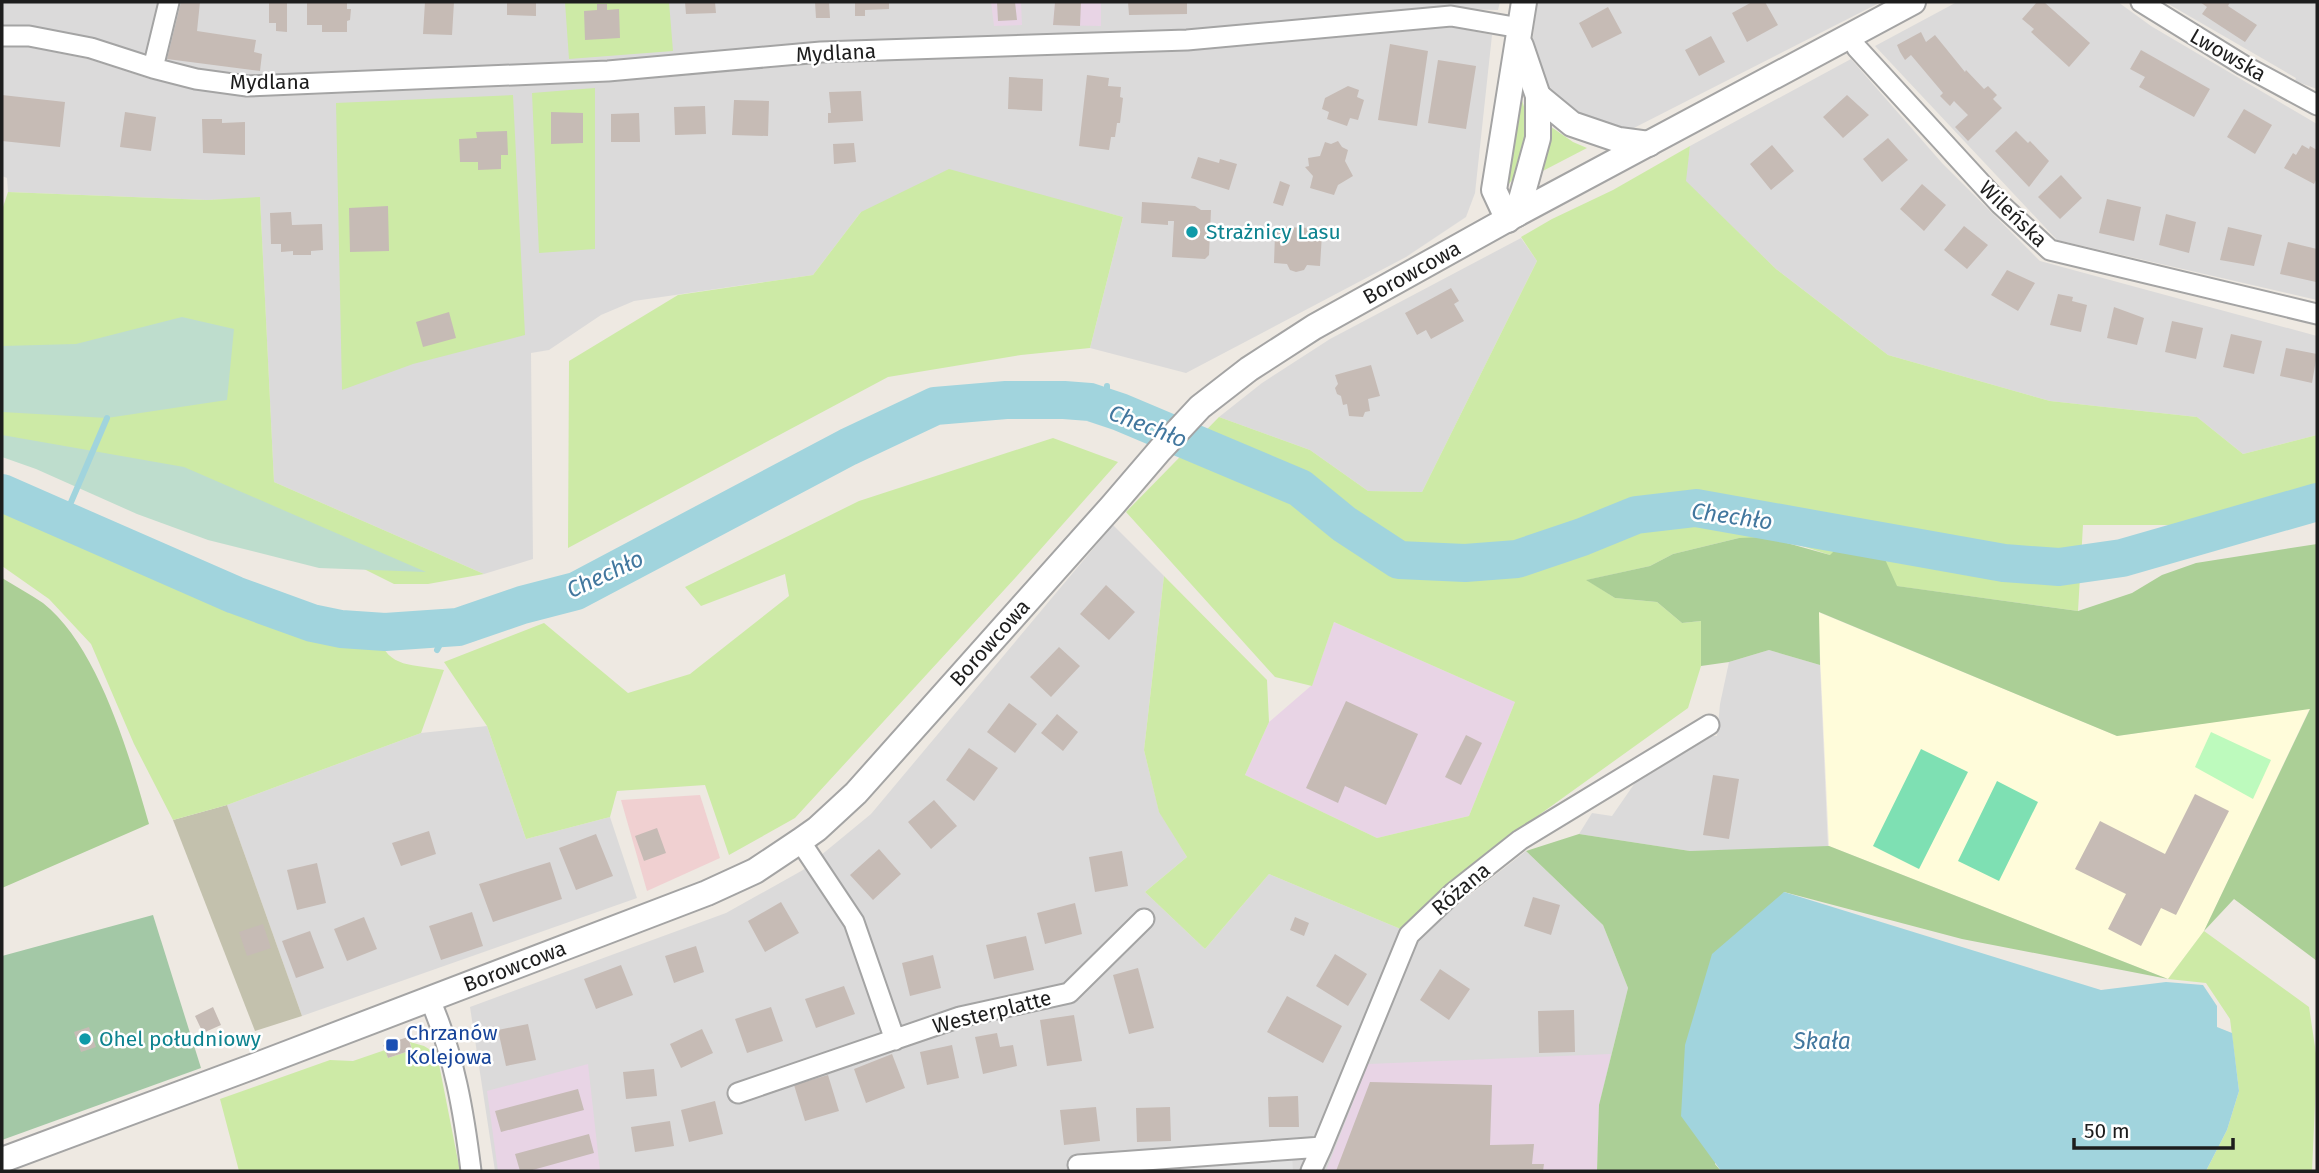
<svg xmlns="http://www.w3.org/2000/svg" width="2319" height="1173" font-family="'Fira Sans',sans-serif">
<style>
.residential{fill:#dbdada}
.commercial{fill:#f0d0d1}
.industrial{fill:#e8d4e5}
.education{fill:#fffcda}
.construction{fill:#c3c1ad}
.grass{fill:#cdeaa6}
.forest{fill:#abcf96}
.wetland{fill:#beddcd}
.cemetery{fill:#a3c8a6}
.park{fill:#bdfabd}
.pitch{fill:#7ee0b3}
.parking{fill:#e1e1e1}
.water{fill:#a1d4dd}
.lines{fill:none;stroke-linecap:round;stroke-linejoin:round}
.stream{stroke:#a1d4dd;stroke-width:6}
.river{stroke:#a1d4dd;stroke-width:38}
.building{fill:#c6bbb5}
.minor-casing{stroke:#a4a4a4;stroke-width:23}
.tertiary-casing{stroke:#a4a4a4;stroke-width:28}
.minor{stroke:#fff;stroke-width:19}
.tertiary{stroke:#fff;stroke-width:24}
.culture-dot{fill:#0f9aa8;stroke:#fff;stroke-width:2.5}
.transit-dot{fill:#1a4fb4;stroke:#fff;stroke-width:2.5}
.labels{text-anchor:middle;stroke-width:5;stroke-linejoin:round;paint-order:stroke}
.street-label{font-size:21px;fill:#1d1d1d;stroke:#fff}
.culture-label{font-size:21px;fill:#0d838f;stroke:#fff;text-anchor:start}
.transit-label{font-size:21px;fill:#164399;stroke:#fff;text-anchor:start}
.water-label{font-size:23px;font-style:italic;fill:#42779e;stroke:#fff}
</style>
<rect width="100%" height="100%" fill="#eee9e2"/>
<path class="residential" d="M2,2H1500L1498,10L1450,9L1186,33L607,64L280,77L219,75L2,30Z
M1537,2H1881L1624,133H1614L1553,101L1531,54Z
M1957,2H2118L2151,26L2317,124V300L2057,240L1875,46Z
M2165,2H2317V89L2295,81L2296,78Z
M1452,27L1492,35L1475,193L1466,217L1406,257L1186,373L1090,348L1123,217L1066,202L861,212L813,275L634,301L601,315L549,350L531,353L533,559L484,574L274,482L260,198L207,200L8,192L7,178L2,176V47H28L88,59L150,79L216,93L280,96L609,82L822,63L1187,51Z
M1851,59L1942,163L2040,261L2317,336V435L2243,454L2197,417L2050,401L1888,355L1776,269L1685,181L1690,146Z
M1521,238L1537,261L1422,492L1368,491L1310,450L1219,417L1262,383L1330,339Z
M1113,525L1164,576L1144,750L1159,811L1187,857L1145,892L1205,949L1269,874L1403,930L1420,934L1526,851L1603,925L1628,988L1599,1105L1597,1171H495L470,1007L726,913L803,870L871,814Z
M1769,650L1820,665L1828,847L1690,851L1579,834L1592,813L1612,816L1639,777L1702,735L1717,736L1720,704L1729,662Z
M487,726L526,839L610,817L637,898L302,1016L227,805L421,733Z"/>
<path class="commercial" d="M700,795L720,858L647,891L621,800Z"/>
<path class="industrial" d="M991,2H1021L1022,25L994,26Z
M1055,2H1101V26L1053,25Z
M1334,622L1515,702L1469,816L1377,838L1245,775L1269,722L1312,685Z
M1611,1054L1599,1105L1597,1171H1326L1368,1064Z
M588,1064L600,1171H498L487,1091Z"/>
<path class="education" d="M1818,612L2117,736L2310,708L2204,931L2168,979L1829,846Z"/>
<path class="construction" d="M227,805L302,1016L255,1031L173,820Z"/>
<path class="grass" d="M565,2H669L673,51L569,59Z
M595,88V249L539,253L532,93Z
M1519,91C1529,122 1533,132 1521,162C1516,174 1513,181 1503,190Z
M513,95L525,335L413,364L342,390L336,103Z
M1544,122L1573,142L1587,148L1535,175Z
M1690,146L1686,181L1776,269L1888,355L2050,401L2197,417L2243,454L2317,435V490L2214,520L2187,525H2083L2078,611L1896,586L1830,555L1787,541L1739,538L1673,554L1650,566L1587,580L1615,598L1657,602L1682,623L1701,621V666L1688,708L1504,840L1452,882L1403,930L1269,874L1205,949L1145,892L1187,857L1159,812L1144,750L1164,576L1267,680L1269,722L1245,775L1377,838L1469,816L1515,702L1334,622L1312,686L1275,677L1126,512L1219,417L1310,450L1368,491L1422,492L1537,261L1521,237L1552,219L1613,190Z
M949,169L1123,217L1090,348L1021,355L888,377L568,548L569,361L678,295L813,275L861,212Z
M8,192L207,200L260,197L274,482L484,574L428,584H394L332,553L2,448V210Z
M1053,438L1118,462L1016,577L795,818L729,855L705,785L617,791L610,817L526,839L487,726L444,662L544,623L628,693L690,674L789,596L785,574L701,606L685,587L859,501Z
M2,501L196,590L336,636H379C387,669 414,664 444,670L421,733L227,805L173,820L134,744L91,644L49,599L2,566Z
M2204,931L2309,1007L2317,1060L2312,1171H2206L2227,1130L2239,1091L2230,1019L2206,983L2168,979Z
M410,1042L424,1046L437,1054L460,1171H239L220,1099L330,1060L353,1061L385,1050L388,1058L412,1050Z"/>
<path class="forest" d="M1765,537L1830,555L1842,543L1879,546L1897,586L2078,611L2132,593L2162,575L2196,563L2317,544V961L2234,899L2204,931L2310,709L2117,736L1819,612L1820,665L1769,650L1729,662L1701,666V621L1682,623L1657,602L1615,598L1586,580L1650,566L1673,554L1739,538Z
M2,578C15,586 30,594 43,603C99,647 130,758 149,824L2,888Z
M1579,834L1690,851L1829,846L2168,979L1962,939L1784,892L1715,1164L1721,1171H1597L1599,1105L1628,988L1603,925L1526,851Z"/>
<path class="wetland" d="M182,317L234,329L227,400L107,418L2,412V346L76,344Z
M2,435L184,467L426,572L319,568L208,540L137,514L36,469L2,457Z"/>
<path class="cemetery" d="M153,915L201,1068L2,1140V956Z"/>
<path class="park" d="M2211,732L2271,760L2253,799L2195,767Z"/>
<path class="pitch" d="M1921,749L1968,772L1919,869L1873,846Z
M1997,781L2038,802L1999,881L1958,861Z"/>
<path class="parking" d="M1292,1155L1293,1171H1181L1180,1162Z"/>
<path class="water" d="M1784,892L2101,990L2166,982L2203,985L2217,1006V1027L2232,1033L2239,1091L2227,1130L2208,1167L2206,1171H1721L1681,1116L1685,1045L1712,954Z"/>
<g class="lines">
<path class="stream" d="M1107,386V408
M63,521L107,418
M2259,532L2260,519
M397,646L400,631
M437,650L449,627"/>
<path class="river" d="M2,493L235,595L312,623L341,629L385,632L458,627L522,605L576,591L848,447L935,406L1006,400H1064L1090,402L1120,412L1300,488L1344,524L1399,560L1465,563L1517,559L1582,537L1636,515L1696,508L2004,563L2059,567L2122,558L2317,502"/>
</g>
<path class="building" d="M181,2H200L197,31L256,40L254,52L262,54L260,71L167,59Z
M269,2H287V32L276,31V23H269Z
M307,2H347V9H351L350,20L347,21V32H322V25H307Z
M425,2H454L452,35L423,34Z
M507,2H536V16L507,15Z
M685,2H715L716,13L686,14Z
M815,2H829L830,18H816Z
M855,2H889V9L865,10V16H855Z
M997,2H1015L1017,20L998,21Z
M1055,2H1081L1080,26L1053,25Z
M1128,2H1187V14L1129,15Z
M1752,2H1765L1778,25L1747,42L1732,13Z
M2037,2H2044L2090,43L2069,67L2031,32L2034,29L2022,19Z
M2200,2H2230L2228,6L2257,25L2245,42L2202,14L2207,7Z
M597,4H607V10L619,9L620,38L585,40L584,11L597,10Z
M1608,7L1622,33L1592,48L1579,23Z
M1921,32L1926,42L1935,35L1965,72L1966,70L1984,89L1988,86L1997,95L1993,99L2002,108L1968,141L1955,127L1968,115L1954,101L1950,106L1940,96L1943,93L1911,55L1905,60L1900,52L1897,45Z
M1711,36L1725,62L1699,76L1685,50Z
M1390,44L1428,51L1417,126L1378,120Z
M2141,50L2210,89L2194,117L2139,87L2145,77L2130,69Z
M1438,60L1476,66L1466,129L1428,123Z
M1087,75L1109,78L1108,86L1121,87L1120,97L1123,98L1120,123H1117L1115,137H1111L1109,150L1079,146Z
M1009,77L1043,79L1042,111L1008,109Z
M1348,86L1359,90L1357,97L1364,100L1358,120L1350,118L1347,126L1327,119L1329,112L1322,109L1325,98Z
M861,91L863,121L828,123V113H831L829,92Z
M2,95L65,102L60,147L2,141Z
M1847,95L1869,115L1843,138L1823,117Z
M734,100L769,101L768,136L732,135Z
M705,106L706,134L675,135L674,107Z
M2244,109L2272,125L2255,154L2227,137Z
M125,112L156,117L151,151L120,147Z
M551,112L583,113V143L551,144Z
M639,113L640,142H611V114Z
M202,119H222V123L245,122V155L203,153Z
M507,131L508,155H501V169L478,170V162H460L459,139L477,138L476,132Z
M2016,131L2028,143L2030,141L2049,161L2029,187L1995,151Z
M1888,138L1908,160L1882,182L1863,159Z
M1338,141L1342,147L1348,150L1345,161L1353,176L1338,185L1334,195L1310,188L1313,176L1305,167L1309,166L1308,158L1320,156L1325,142L1331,144Z
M854,143L856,162L834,164L833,144Z
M1772,145L1794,171L1771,190L1750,164Z
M2302,145L2309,149L2310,146L2317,150V178L2314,184L2284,168L2293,153L2296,155Z
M1198,157L1219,163L1220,159L1237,164L1229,190L1191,178Z
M2061,175L2082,198L2060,219L2038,197Z
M1280,181L1290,185L1283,206L1273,203Z
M1922,184L1946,205L1924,231L1900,209Z
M2107,199L2141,207L2134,241L2099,233Z
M1142,202L1195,206L1201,210H1211L1209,255L1205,259L1172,257L1174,221H1168V225L1141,223Z
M388,206L389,251L350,252L349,208Z
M291,212L292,225L322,224L323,250L311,251V255H293V251L281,252V244H271L270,213Z
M2166,214L2196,222L2189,253L2159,245Z
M1964,226L1988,245L1967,269L1944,250Z
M1283,227L1311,228V234H1322L1320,266L1307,265L1304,270L1296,272L1290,270L1287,264L1274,263L1275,234L1277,228Z
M2228,227L2262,235L2254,266L2220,260Z
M2288,242L2317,249L2316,282L2280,274Z
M2007,270L2035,283L2018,311L1991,295Z
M1451,288L1459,301L1454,304L1464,321L1431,339L1426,330L1417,335L1405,313Z
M2058,294L2073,297L2072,301L2087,305L2081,332L2050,325Z
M2114,307L2144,318L2137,345L2107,338Z
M449,312L456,338L423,347L416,322Z
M2172,321L2203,328L2196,359L2165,352Z
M2231,334L2262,341L2254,374L2223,367Z
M2286,348L2317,354L2312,383L2280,376Z
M1371,365L1380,396L1368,399L1370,411L1365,412L1363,417L1349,416L1347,404L1343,405L1341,396L1337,394L1335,388L1338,384L1335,375Z
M1106,585L1135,612L1109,640L1080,614Z
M1059,647L1080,666L1051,697L1030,677Z
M1346,701L1418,734L1386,805L1345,786L1338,803L1306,788Z
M1009,703L1037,724L1015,753L987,732Z
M1057,714L1078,732L1063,751L1041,733Z
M1466,735L1482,743L1461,785L1445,777Z
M969,748L998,768L974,801L946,780Z
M1713,775L1739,779L1729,839L1703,835Z
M2195,794L2229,811L2176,915L2161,908L2141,946L2108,929L2126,894L2075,869L2100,821L2165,854Z
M934,800L957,826L931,849L908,822Z
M657,828L666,853L644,861L635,836Z
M429,831L436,854L401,866L392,843Z
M596,834L613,876L576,890L559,848Z
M879,849L901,874L873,900L850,875Z
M1122,851L1128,886L1095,892L1089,857Z
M550,862L562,899L493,922L479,884Z
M317,863L326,903L297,910L287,870Z
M1533,897L1560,905L1551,935L1524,926Z
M781,902L799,933L765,952L748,921Z
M1075,903L1082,934L1045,944L1037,913Z
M472,912L483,946L441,960L429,926Z
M364,917L377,949L347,961L334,929Z
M1295,917L1309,923L1304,936L1290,930Z
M263,924L271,948L247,956L239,932Z
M310,931L324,968L296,978L282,941Z
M1026,936L1034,970L994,979L986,945Z
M696,946L704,972L674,983L665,956Z
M1335,954L1367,974L1348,1006L1316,986Z
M933,955L941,988L910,996L902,963Z
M621,965L633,995L596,1009L584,979Z
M1138,968L1154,1028L1129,1034L1113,975Z
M1440,969L1470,989L1449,1020L1420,1000Z
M844,986L855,1014L816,1028L805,999Z
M1287,996L1342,1026L1323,1063L1267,1032Z
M213,1007L221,1025L203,1033L195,1016Z
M771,1007L783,1041L747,1053L735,1019Z
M1574,1010L1575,1052L1539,1053L1538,1011Z
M1074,1015L1082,1061L1047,1066L1040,1020Z
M528,1024L536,1060L506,1066L498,1030Z
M89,1027L96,1047L81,1052L74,1032Z
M702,1029L713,1053L681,1068L670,1044Z
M997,1033L1000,1047L1013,1045L1017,1066L983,1074L975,1037Z
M408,1037L412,1050L388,1058L383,1045Z
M952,1045L959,1078L927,1085L920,1052Z
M892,1054L905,1088L866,1103L854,1069Z
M654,1069L657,1096L626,1099L623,1072Z
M828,1075L839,1111L805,1121L794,1085Z
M1370,1082L1492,1085L1490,1145L1534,1144L1532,1164H1544L1543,1171H1336Z
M578,1089L584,1110L501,1132L495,1111Z
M1298,1096L1299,1127H1269L1268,1097Z
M715,1101L723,1134L689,1142L681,1110Z
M1096,1107L1100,1141L1064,1145L1060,1110Z
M1170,1107L1171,1141L1137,1142L1136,1108Z
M670,1121L674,1146L635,1152L631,1127Z
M589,1134L594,1153L529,1171H520L515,1154Z"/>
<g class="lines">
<defs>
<path id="minor" d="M2141,2L2243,65L2317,105
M1850,35L1857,48L2000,204L2050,250L2317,314
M2,36H29L91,48L153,68L196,79L247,86L608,71L821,52L1187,40L1451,16L1520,28
M153,68L169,2
M800,841L854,922L895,1040
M430,1000C454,1054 464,1113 471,1171
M738,1093L960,1017L1069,993L1144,919
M1322,1147L1409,935L1453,893L1520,840L1709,725
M1078,1165L1322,1147L1311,1171"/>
<g id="tertiary">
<path d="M1538,96L1572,124L1619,140L1649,144"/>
<path d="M1517,214L1538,138V96L1521,46"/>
<path d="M1508,220L1494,190L1524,2"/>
<path id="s1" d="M2,1160L257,1065L707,893L755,871L800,841L817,829L856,793L1112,506L1160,450L1200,407L1249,369L1314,327L1517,214L1913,2"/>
</g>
</defs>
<use href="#minor" class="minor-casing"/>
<use href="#tertiary" class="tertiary-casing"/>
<use href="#minor" class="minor"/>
<use href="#tertiary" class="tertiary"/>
</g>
<g class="culture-dot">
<circle cx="1192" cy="232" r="7"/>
<circle cx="85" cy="1039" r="7"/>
</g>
<rect class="transit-dot" x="385" y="1038" width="14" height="14" rx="3.5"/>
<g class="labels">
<g class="street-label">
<text transform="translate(836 53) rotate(-3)" y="7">Mydlana</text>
<text transform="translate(2228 55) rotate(30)" y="7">Lwowska</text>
<text x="270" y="89">Mydlana</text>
<text transform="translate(2013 214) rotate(44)" y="7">Wileńska</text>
<text dy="7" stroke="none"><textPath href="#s1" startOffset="1703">Borowcowa</textPath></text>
<text dy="7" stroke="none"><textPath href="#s1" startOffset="1136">Borowcowa</textPath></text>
<text transform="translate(1461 889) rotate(-40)" y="7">Różana</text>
<text dy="7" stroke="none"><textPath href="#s1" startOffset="548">Borowcowa</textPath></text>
<text transform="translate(992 1012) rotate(-14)" y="7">Westerplatte</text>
</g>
<g class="culture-label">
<text x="1206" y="239">Strażnicy Lasu</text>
<text x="99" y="1046">Ohel południowy</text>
</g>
<g class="transit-label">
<text x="406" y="1040">Chrzanów<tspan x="406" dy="24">Kolejowa</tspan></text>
</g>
<g class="water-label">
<text transform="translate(1148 426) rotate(21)" y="8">Chechło</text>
<text transform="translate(1732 516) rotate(8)" y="8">Chechło</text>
<text transform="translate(605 574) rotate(-25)" y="8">Chechło</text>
<text x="1822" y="1049">Skała</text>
</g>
</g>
<rect width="2319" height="1173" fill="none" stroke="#1d1d1d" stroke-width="7"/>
<path d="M2074 1138v10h159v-10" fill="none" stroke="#1d1d1d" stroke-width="3.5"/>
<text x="2084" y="1138" font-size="21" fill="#1d1d1d" stroke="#ffffff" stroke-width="5" paint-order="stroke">50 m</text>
</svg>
